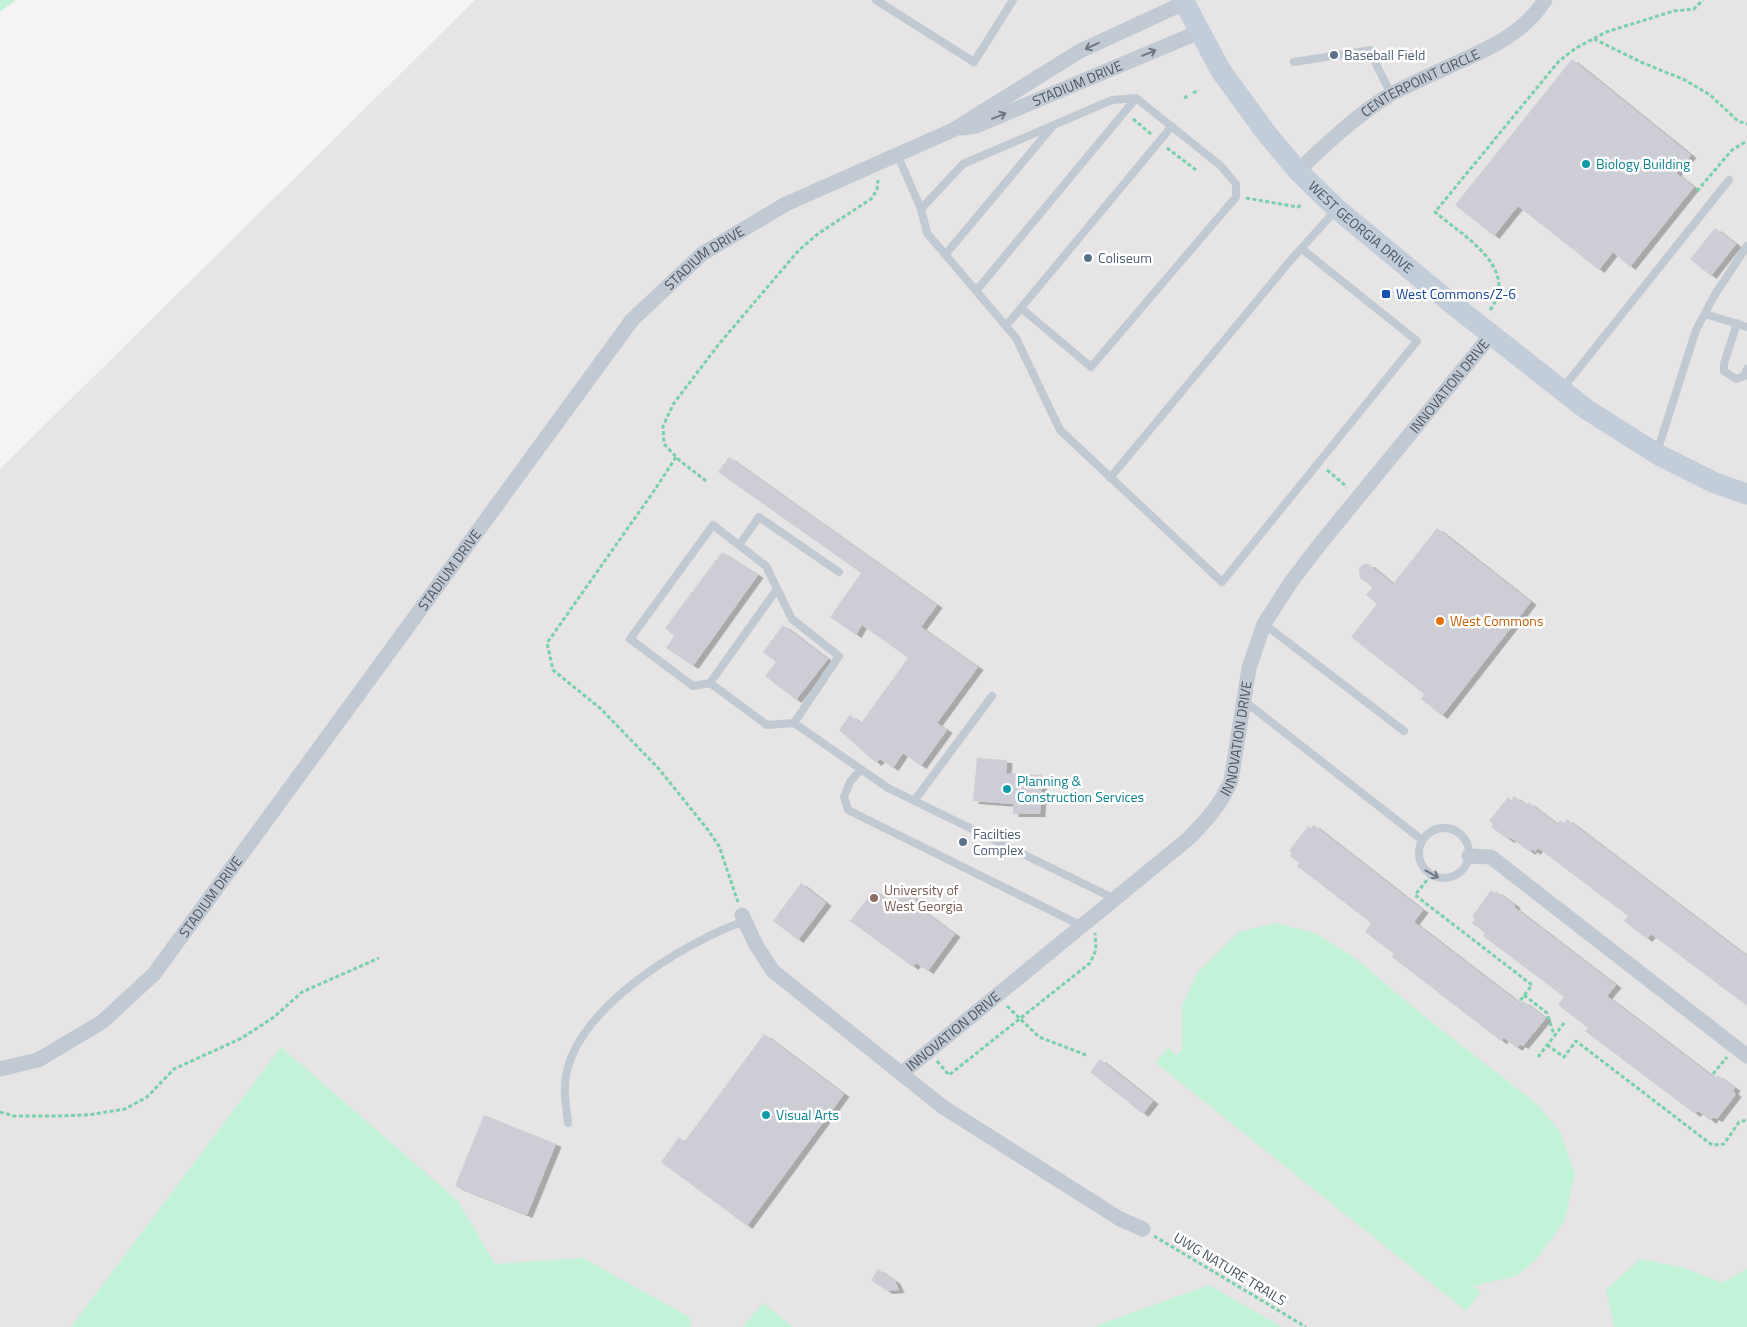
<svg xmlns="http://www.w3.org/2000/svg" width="1747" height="1327" font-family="'Titillium Web',sans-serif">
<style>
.education{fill:#e6e4e5}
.green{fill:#c2f2d7}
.building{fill:#cdced5;filter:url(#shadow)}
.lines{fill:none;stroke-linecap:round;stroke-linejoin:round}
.path{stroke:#78d1aa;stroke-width:3;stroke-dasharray:4 2.5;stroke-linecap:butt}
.lane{stroke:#c1c9d2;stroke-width:8}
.street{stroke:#c1c9d2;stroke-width:15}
.secondary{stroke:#c3cdd9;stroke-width:21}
.oneway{stroke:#6d7883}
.service-dot{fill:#5c6f8a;stroke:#fff;stroke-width:2}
.culture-dot{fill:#0f9aa8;stroke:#fff;stroke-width:2}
.transit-dot{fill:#1a4fb4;stroke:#fff;stroke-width:2}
.food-dot{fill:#e8710a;stroke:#fff;stroke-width:2}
.education-dot{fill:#8d6e63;stroke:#fff;stroke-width:2}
.labels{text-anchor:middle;stroke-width:5;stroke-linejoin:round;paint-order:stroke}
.service-label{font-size:14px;fill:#4e5e75;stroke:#fff;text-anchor:start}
.street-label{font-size:14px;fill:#495561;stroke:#fff}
.culture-label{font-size:14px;fill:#0d838f;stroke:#fff;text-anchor:start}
.transit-label{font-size:14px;fill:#164399;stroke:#fff;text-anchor:start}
.food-label{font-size:14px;fill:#c56008;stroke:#fff;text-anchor:start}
.education-label{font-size:14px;fill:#785e54;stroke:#fff;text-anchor:start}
</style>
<defs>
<filter id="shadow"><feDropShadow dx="5.5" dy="3" stdDeviation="0" flood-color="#0004"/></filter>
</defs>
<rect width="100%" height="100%" fill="#f5f3f3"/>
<path class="education" d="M475,0H1747V1327H0V469Z"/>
<path class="green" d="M0,0H16L0,12Z
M1276,923L1315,933L1355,958L1425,1017L1537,1104L1560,1132L1575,1173L1565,1220L1536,1260L1516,1276L1473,1286L1481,1292L1466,1311L1156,1063L1168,1047L1178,1056L1182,1049V1006L1198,972L1239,932Z
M281,1047L458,1201L495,1264L583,1258L691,1318V1327H71Z
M1640,1259L1685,1268L1722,1283L1747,1269V1327H1614L1606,1290Z
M1209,1285L1282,1327H1096L1101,1324Z
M763,1303L793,1327H743Z"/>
<path class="building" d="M1572,59L1691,155L1676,173L1694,187L1630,267L1613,252L1599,270L1518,206L1494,236L1455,205Z
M1715,228L1736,244L1711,276L1690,259Z
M729,457L937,605L921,627L978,667L937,723L947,730L921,766L903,753L893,768L880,759L876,763L839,730L850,715L861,723L908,658L862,625L856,635L830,617L861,573L718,472Z
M1437,528L1531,602L1442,716L1421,699L1424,694L1351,637L1377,604L1366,595L1372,587L1360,578L1359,568L1364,564H1369L1393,584Z
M722,552L758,575L693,666L666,648L674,636L665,628Z
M783,625L828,659L796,700L765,676L776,662L763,652Z
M977,758L1007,760L1006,773L1042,775L1040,814H1013V804L973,801Z
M1514,796L1526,805L1528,802L1557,824L1560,820L1564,823L1567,819L1747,956V1006L1651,934L1647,939L1624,921L1628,916L1538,848L1535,852L1532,849L1530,852L1511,838L1509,840L1491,827L1493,824L1489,821L1508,797L1511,800Z
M1314,825L1423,910L1414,922L1521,1004L1523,1001L1546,1018L1523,1046L1520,1044L1517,1048L1504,1038L1501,1041L1392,957L1394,954L1365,932L1371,923L1297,866L1299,863L1290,856L1292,853L1289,851L1308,826L1311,828Z
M801,883L826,903L798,940L773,921Z
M901,888L917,899L914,904L955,934L928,971L916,963L913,967L850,921L874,890L891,902Z
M1491,890L1495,893L1496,891L1515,905L1514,907L1616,985L1607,996L1715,1078L1717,1075L1735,1088L1733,1091L1736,1094L1717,1119L1713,1117L1711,1121L1698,1111L1695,1114L1585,1031L1588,1028L1558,1005L1564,997L1483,936L1485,933L1472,923L1475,919L1472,917Z
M764,1034L844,1094L747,1226L661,1162L679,1137L684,1142Z
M1100,1059L1153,1101L1143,1114L1090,1072Z
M484,1115L556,1144L527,1215L455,1186Z
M878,1269L895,1281L899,1290L887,1291L871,1280Z"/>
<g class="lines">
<path class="path" d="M1594,39L1643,63L1685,80L1710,95L1738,121L1747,124
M1193,93L1199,90
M1184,98L1190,95
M1133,119L1151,134
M1167,148L1196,170
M1697,191L1732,150L1747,141
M1246,198L1298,207L1301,205
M1490,310C1521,268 1463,236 1435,212L1559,61L1576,48L1606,32L1674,11L1694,9L1703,0
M676,457L656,488L547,643L553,670L601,709L659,769L708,830L719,846L738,902
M1327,470L1347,487
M706,481L679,460L664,444L663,426L674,403L719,344L799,250L819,233L871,199L877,190L878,180
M1431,875L1415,895L1532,985L1520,1001
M1524,995L1547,1013L1554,1035
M1007,1006L1039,1037L1086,1055
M1547,1045L1564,1057L1576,1041L1712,1145L1724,1144L1739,1122L1747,1120
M1538,1057L1565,1022
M937,1061L949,1075L1090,963L1096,950L1095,933
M1713,1074L1727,1057
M0,1112L14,1116H54L88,1115L125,1109L147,1097L174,1069L242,1038L274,1017L302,992L379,958
M1154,1236L1306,1327"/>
<path class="lane" d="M876,0L974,62L1013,0
M1294,62L1371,50L1377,66L1391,94
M897,154L921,209L927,233L1016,338L1060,430L1222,582L1417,341L1302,249
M921,209L963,164L1112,100L1136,98L1221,166L1236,184V197L1091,367L1021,308
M945,255L1052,127
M976,291L1136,98
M1705,314L1747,327
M1737,323L1724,364V371L1736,379L1744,376L1747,369
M1006,326L1172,126
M1563,388L1729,180
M1657,452L1696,330L1714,296L1747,246
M1110,478L1290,261L1336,210
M739,545L759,517L839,572
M1264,624L1404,731
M710,683L777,589
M1243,700L1422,840
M794,723L839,656L792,619L766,566L713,525L630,639L693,686L710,683L767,725L794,723L888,788L1115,899
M861,769L850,782L844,797L848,810L1082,926
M914,801L992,696
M1419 853a25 25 0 1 1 50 0a25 25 0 1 1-50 0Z
M568,1123C567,1111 564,1097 565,1085C568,1012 684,942 745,921"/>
<g class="street">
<path id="s1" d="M962,128L976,126L1199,32"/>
<path id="s2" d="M1298,171C1327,143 1357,115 1391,94C1410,85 1429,75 1448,67C1485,50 1522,36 1545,0"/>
<path d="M1469,856L1491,857L1747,1056"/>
<path d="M742,915L756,945L773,971L943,1107L1120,1219L1143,1229"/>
<path id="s3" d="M0,1069L38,1060L102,1022L154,974L632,320L702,254L786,204L953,130L1080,51L1184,3"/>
<path id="s4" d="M902,1073L1188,839C1206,821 1221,804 1231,781L1249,668L1264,624L1291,582L1320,544L1491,335"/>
</g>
<path class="secondary" id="s5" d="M1183,0L1221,71L1267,134L1298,171L1337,209L1446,299L1586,409L1657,454L1715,483L1747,494"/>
</g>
<defs><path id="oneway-shaft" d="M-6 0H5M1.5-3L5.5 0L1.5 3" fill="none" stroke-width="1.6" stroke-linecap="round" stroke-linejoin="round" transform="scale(1.25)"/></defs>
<g class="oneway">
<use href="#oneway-shaft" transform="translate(1092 46) rotate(155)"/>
<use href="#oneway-shaft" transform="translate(1149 53) rotate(-23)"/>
<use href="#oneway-shaft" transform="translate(999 116) rotate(-23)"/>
<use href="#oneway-shaft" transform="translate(1432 874) rotate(29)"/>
</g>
<g class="service-dot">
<circle cx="1334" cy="55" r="5"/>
<circle cx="1088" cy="258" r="5"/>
<circle cx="963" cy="842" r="5"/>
</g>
<g class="culture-dot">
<circle cx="1586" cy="164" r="5"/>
<circle cx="1007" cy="789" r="5"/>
<circle cx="766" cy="1115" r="5"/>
</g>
<rect class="transit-dot" x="1381" y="289" width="10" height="10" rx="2.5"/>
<circle class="food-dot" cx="1440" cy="621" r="5"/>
<circle class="education-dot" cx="874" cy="898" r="5"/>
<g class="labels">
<g class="service-label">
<text x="1344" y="60">Baseball Field</text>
<text x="1098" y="263">Coliseum</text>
<text x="973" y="839">Facilties<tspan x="973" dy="16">Complex</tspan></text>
</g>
<g class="street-label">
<text dy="5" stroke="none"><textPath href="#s1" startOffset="124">STADIUM DRIVE</textPath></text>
<text dy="5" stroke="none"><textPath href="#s2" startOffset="152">CENTERPOINT CIRCLE</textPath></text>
<text dy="5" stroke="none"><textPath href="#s5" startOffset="291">WEST GEORGIA DRIVE</textPath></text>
<text dy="5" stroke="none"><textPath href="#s3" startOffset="1090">STADIUM DRIVE</textPath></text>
<text dy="5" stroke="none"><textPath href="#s4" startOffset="905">INNOVATION DRIVE</textPath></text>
<text dy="5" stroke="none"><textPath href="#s3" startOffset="685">STADIUM DRIVE</textPath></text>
<text dy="5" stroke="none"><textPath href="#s4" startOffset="485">INNOVATION DRIVE</textPath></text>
<text dy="5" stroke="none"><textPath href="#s3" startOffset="280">STADIUM DRIVE</textPath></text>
<text dy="5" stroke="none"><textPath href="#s4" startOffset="66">INNOVATION DRIVE</textPath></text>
<text transform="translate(1230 1269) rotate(31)" y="5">UWG NATURE TRAILS</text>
</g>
<g class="culture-label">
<text x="1596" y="169">Biology Building</text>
<text x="1017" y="786">Planning &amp;<tspan x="1017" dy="16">Construction Services</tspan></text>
<text x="776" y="1120">Visual Arts</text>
</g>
<g class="transit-label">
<text x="1396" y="299">West Commons/Z-6</text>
</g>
<g class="food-label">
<text x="1450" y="626">West Commons</text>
</g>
<g class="education-label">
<text x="884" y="895">University of<tspan x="884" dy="16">West Georgia</tspan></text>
</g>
</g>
</svg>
